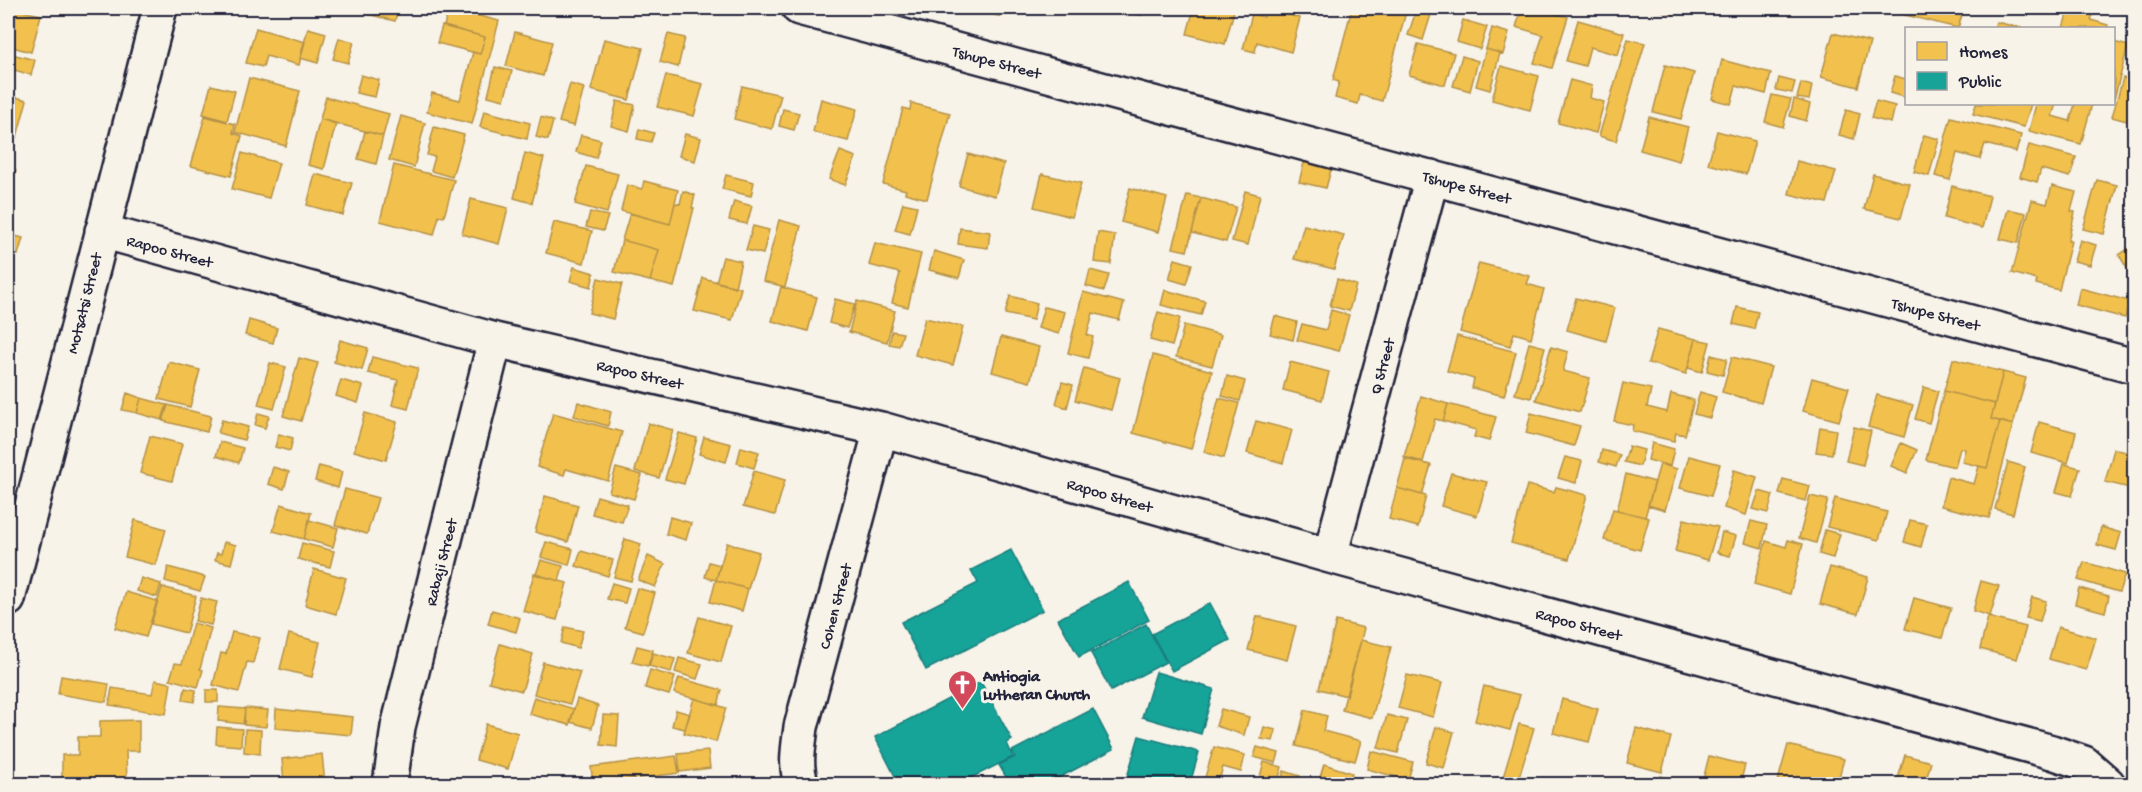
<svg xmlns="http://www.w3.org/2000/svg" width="2142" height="792" font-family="'Gochi Hand',sans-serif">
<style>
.homes{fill:#f2c14e;stroke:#b49148;stroke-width:1.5}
.public{fill:#17a398;stroke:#1a7c7c;stroke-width:1.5}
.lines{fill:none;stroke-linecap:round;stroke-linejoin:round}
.minor-casing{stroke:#22223b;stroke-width:38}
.minor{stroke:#f7f3e8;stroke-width:33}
.labels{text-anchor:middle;stroke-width:6;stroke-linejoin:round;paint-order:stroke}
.street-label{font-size:16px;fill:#22223b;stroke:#f7f3e8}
.poi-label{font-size:16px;font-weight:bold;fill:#22223b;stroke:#f7f3e8;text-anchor:start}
</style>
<rect width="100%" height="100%" fill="#f7f3e8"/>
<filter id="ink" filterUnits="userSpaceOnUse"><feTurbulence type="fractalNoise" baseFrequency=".0167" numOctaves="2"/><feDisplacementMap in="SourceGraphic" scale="12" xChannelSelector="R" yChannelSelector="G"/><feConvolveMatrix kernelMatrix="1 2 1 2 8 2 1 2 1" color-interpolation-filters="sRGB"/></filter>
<g filter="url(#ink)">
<path class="homes" d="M8,8L41,15L31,52L8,46Z
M357,8H398L395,21L356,11Z
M449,8L499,21L472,124L427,112L432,93L460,100L473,52L480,54L485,37L444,26Z
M483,8H502L500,12Z
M966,8H1001L999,16Z
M1113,8H1143L1141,15Z
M1194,8H1223L1234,11L1225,44L1187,34Z
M1352,8H1407L1382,101L1360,95L1358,104L1335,98L1339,82L1333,80Z
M1417,8H1433L1423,40L1408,35Z
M1522,8H1535L1568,17L1552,68L1534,63L1543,35L1516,27Z
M1658,8H1675L1674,14L1658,10Z
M1857,8H1880L1878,13Z
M1898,8H1964L1958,28L1897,13Z
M2069,8H2081L2094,11L2091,20L2108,25L2107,28H2063Z
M1265,9L1300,18L1291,52L1257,42L1255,52L1243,49L1252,14L1264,17Z
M1463,20L1487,27L1480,49L1457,42Z
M1578,20L1624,33L1618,55L1590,47L1585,66L1566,61Z
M1996,22L2022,28H1994Z
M442,26L485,37L480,54L437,43Z
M256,28L305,42L299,65L266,56L263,67L246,63Z
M308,28L326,33L318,63L300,58Z
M1492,28L1509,33L1503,54L1486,49Z
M515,32L552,42L543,76L506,66Z
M1833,33L1870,42L1858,87L1821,77Z
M668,34L685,38L678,67L660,62Z
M339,38L354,42L348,63L333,59Z
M604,39L643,48L629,100L591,90Z
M1628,39L1645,43L1616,141L1599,136Z
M2114,42L2128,46L2114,99Z
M1418,44L1454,53L1445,85L1409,75Z
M1486,49L1500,53L1490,90L1476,86Z
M8,53L35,60L31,75L8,68Z
M1462,56L1478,61L1470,91L1453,86Z
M1722,60L1771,73L1766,94L1736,86L1731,104L1712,99Z
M1665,65L1694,73L1681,119L1653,112Z
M1501,66L1539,76L1530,110L1492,100Z
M495,67L512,71L504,100L488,96Z
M361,75L379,80L375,97L356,93Z
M666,75L703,84L694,116L657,107Z
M1895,76L1906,79V98L1890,93Z
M249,78L300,91L286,146L235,132Z
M1779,78L1795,82L1792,93L1776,90Z
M2123,78L2134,81V123L2112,117Z
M1570,80L1592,86L1590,98L1604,102L1596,133L1558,123Z
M1801,83L1812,86L1809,100L1797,98Z
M570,84L584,88L574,126L559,122Z
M211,85L235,91L227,121L203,114Z
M742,86L781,95L772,129L734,119Z
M8,95L27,100L17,137L8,134Z
M1772,95L1791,99L1783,127L1765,122Z
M326,97L389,114L383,136L320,119Z
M821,99L857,109L848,141L813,132Z
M1794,99L1810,104L1806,121L1790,116Z
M617,101L635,105L629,131L611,126Z
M1876,101L1895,106L1891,123L1871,118Z
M911,103L950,113L927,199L905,193L906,190L883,184L903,108L910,110Z
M1976,104H2031L2024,127L1973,114Z
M2036,104H2056L2052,116L2070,121L2075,104H2092L2081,144L2029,131Z
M783,109L799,113L794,130L779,126Z
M1846,110L1860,114L1854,139L1839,135Z
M484,111L530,123L527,139L480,127Z
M205,116L235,124L233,133L242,136L231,176L191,166Z
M401,116L425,123L414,167L389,160Z
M541,117L553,121L548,140L536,137Z
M1649,117L1688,127L1679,161L1640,150Z
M1951,117L2021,135L2016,152L1985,144L1980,159L1957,153L1950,180L1935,176Z
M320,119L336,124L324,169L308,165Z
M434,127L464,135L452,177L431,171L435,157L427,155Z
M639,129L654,133L651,142L637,139Z
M365,131L383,136L376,164L358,159Z
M1717,131L1755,141L1746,174L1708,164Z
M685,134L701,138L695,161L679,156Z
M581,135L601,140L596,158L576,152Z
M1924,135L1939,139L1929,176L1914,172Z
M2029,145L2076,157L2070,177L2041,169L2037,182L2020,177Z
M840,151L856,157L845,185L829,179Z
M242,153L279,163L269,198L232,189Z
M525,153L544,158L532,203L514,198Z
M968,154L1004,164L995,196L959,186Z
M1305,159L1332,166L1326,188L1299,182Z
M1797,161L1836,171L1827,203L1789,194Z
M394,165L454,180L444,217L439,216L434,235L380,221Z
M586,166L618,174L607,213L575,204Z
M8,168L16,170L8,200Z
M315,174L352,183L343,215L307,205Z
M1042,174L1081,183L1072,217L1034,207Z
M1873,174L1910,184L1901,218L1864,209Z
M726,175L754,182L751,196L722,189Z
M2097,180L2117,185L2104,234L2083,229Z
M644,181L678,190L670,224L621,211L627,185L642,189Z
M1952,186L1990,196L1982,228L1944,218Z
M2052,186L2076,192L2071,211L2075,212L2068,241H2071L2059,290L2036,284L2037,280L2012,273L2032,200L2047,204Z
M1130,188L1167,198L1158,232L1121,222Z
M683,191L695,195L692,208H694L674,287L650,281L659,250L622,240L630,213L670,224L675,203L680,204Z
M1245,191L1260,195L1248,245L1232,241Z
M1187,195L1201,198L1187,251L1173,248Z
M1201,198L1236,207L1226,242L1192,233Z
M471,199L508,208L499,244L462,234Z
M734,201L752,206L747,224L729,220Z
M903,203L917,206L910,234L895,230Z
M2008,209L2026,213L2018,243L2000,239Z
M590,212L608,216L603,231L586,227Z
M779,220L801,226L785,287L763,281Z
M554,222L592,231L584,263L546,253Z
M1304,225L1344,235L1334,269L1294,259Z
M753,226L769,230L763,254L746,250Z
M960,228L990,232L988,248L958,244Z
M1098,232L1115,235L1111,264L1094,262Z
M8,234L23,238L18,255L8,251Z
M622,240L659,250L650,281L614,272Z
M2080,240L2096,245L2090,265L2074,261Z
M875,243L921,254L908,307L892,303L900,273L869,265Z
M2134,245V280L2119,255Z
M934,251L964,260L959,278L929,270Z
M723,257L741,261L735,287L716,282Z
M1175,259L1192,264L1186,284L1169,279Z
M1479,263L1530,276L1527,284L1544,289L1531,338L1514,333L1510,346L1460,332Z
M574,267L594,273L591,287L570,281Z
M1090,270L1109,275L1104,291L1086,286Z
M598,278L622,284L613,319L589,313Z
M703,278L741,288L732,320L694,311Z
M1337,279L1356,285L1349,311L1330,306Z
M781,287L817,297L808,331L772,321Z
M2080,288L2129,301L2125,318L2076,305Z
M1165,290L1205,301L1201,315L1161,305Z
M1083,292L1124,303L1119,320L1093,313L1087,335L1093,337L1088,358L1068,353Z
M1010,296L1037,303L1033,320L1005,314Z
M1576,298L1615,308L1606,341L1567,330Z
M835,299L855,304L847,328L829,323Z
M857,301L895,311L887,342L849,332Z
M1044,307L1065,312L1059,334L1038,328Z
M1737,307L1758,312L1754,329L1733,324Z
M1331,310L1349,315L1339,351L1297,340L1302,324L1326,330Z
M1158,312L1180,318L1172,346L1150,340Z
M1275,316L1297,322L1293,340L1270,334Z
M925,318L963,327L953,365L915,355Z
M249,320L277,328L273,343L245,335Z
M1184,325L1221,335L1212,366L1176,357Z
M1658,329L1696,339L1686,374L1648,363Z
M892,331L903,333L899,346L889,344Z
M1457,336L1516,352L1504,396L1472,388L1474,379L1447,371Z
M1001,337L1039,347L1030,382L992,372Z
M1696,339L1710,342L1702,372L1688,368Z
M340,340L368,348L362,370L334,362Z
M1529,343L1545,347L1531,398L1515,394Z
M1551,347L1568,352L1563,371L1590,378L1580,412L1536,400Z
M1153,355L1212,371L1191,449L1133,433Z
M1711,355L1727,359L1723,375L1707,371Z
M372,357L418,368L408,409L392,405L398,380L368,373Z
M1732,357L1771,367L1761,403L1722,392Z
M299,358L318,363L301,421L283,416Z
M1953,359L2003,372L1995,404L1944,391Z
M169,362L200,370L190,407L159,399Z
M1290,362L1329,372L1322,400L1283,390Z
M270,363L286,367L274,409L258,405Z
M1084,368L1120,378L1111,410L1075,400Z
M2003,372L2026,378L2013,425L1991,419Z
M1227,376L1245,381L1240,401L1222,396Z
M1812,378L1849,388L1839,421L1803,411Z
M341,380L363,386L358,403L336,396Z
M1062,382L1073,385L1067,408L1056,404Z
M1623,383L1651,389L1647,407L1667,412L1671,394L1694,400L1685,435L1676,433L1674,441L1632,431L1633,425L1614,421Z
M1924,387L1938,391L1929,423L1915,419Z
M1944,391L1995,404L1991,419L2000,421L1987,468L1962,462L1965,449L1960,448L1955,467L1926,460Z
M1700,392L1716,397L1710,418L1694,414Z
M127,393L141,398L137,413L122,410Z
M1877,395L1913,405L1904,437L1868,427Z
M1421,396L1448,404L1443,421L1435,419L1423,462L1404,457Z
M141,398L167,405L162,420L137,413Z
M1219,398L1239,403L1224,458L1204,452Z
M578,402L611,412L608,426L574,416Z
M1448,404L1496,417L1489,441L1474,437L1476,430L1443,421Z
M168,405L211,416L207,432L163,421Z
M258,413L269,416L265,428L255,425Z
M365,413L397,422L386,460L354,451Z
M553,413L622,432L608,481L566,469L564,475L537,467Z
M1531,413L1580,426L1574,446L1526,433Z
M222,420L248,427L244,440L218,433Z
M1256,421L1292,430L1283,463L1247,453Z
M2000,421L2013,425L1989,518L1941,506L1948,477L1974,484L1979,466L1987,468Z
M2039,422L2076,432L2068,463L2031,453Z
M648,423L673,430L659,478L635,471Z
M1820,427L1836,430L1832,454L1816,452Z
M1854,427L1871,431L1863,465L1846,461Z
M679,433L697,438L684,484L665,479Z
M279,434L293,438L290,451L275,447Z
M150,436L182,444L172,481L140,473Z
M704,437L731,444L726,462L699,454Z
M220,442L243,448L239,463L216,456Z
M1652,443L1674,449L1670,466L1648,460Z
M1901,443L1917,450L1907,473L1891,466Z
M1629,446L1644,450L1640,466L1624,462Z
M741,447L759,452L754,468L737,463Z
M2114,449L2134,454V489L2105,482Z
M1602,450L1620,455L1616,467L1599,462Z
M1689,456L1720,464L1711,496L1680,488Z
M1565,457L1582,461L1576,483L1558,478Z
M1405,459L1431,465L1422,495L1397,488Z
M2008,462L2025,467L2013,514L1995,509Z
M1660,464L1677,469L1665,510L1648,505Z
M2064,464L2080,468L2072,496L2056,492Z
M319,466L342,472L338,488L315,481Z
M273,467L289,472L284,489L268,484Z
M616,468L642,475L634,499L609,492Z
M1734,470L1757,477L1746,515L1724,508Z
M754,471L785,480L775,515L743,507Z
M1451,473L1487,482L1477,516L1441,506Z
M1626,474L1655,482L1645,517L1617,510Z
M1783,479L1810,486L1806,501L1779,494Z
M1527,485L1554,492L1556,487L1587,495L1569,559L1511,543Z
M1397,488L1426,496L1418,527L1389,519Z
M345,489L378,498L367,534L335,525Z
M1759,491L1773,495L1768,513L1753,509Z
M545,496L578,505L568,542L535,532Z
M597,496L628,505L622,522L592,514Z
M1810,496L1828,500L1816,543L1799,538Z
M1835,498L1887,512L1879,540L1827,527Z
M281,504L311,513L304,539L273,531Z
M1613,509L1649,518L1640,550L1604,540Z
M670,517L691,523L686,540L666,534Z
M1684,519L1718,527L1708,560L1675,551Z
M135,520L166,529L156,565L125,557Z
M309,520L338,528L333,547L304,539Z
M1910,520L1927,524L1921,547L1904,542Z
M1751,521L1767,525L1762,548L1745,543Z
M2101,527L2121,533L2116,550L2097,545Z
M1825,530L1840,534L1833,558L1819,554Z
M1722,532L1736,536L1730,556L1717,553Z
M625,539L641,544L631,581L614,577Z
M1788,540L1803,544L1790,594L1754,584L1766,541L1786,547Z
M224,542L236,545L231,564L215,560L217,553L221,554Z
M546,542L573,549L569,565L541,557Z
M302,543L334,551L330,567L298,559Z
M727,543L759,552L748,589L716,580Z
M581,551L613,560L608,576L576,566Z
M648,556L665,564L655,587L638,580Z
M541,560L563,566L559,581L536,574Z
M709,562L720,565L716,580L705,577Z
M2084,562L2125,574L2119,592L2078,580Z
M168,567L205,577L200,591L165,581Z
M1830,567L1868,577L1858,614L1820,604Z
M314,569L346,578L336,614L305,605Z
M534,574L567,583L557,620L523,611Z
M141,578L161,584L157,597L137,591Z
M716,580L748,589L742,611L710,602Z
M1981,581L1999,586L1990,616L1973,611Z
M612,583L629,588L625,603L607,599Z
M162,587L196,596L186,633L151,624Z
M637,588L655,593L643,632L625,627Z
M2079,588L2109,596L2105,612L2075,604Z
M126,592L157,601L146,637L115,628Z
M2032,597L2046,601L2040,621L2026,618Z
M201,598L217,602L211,625L195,621Z
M1914,598L1951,608L1942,638L1905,629Z
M492,610L520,618L516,632L488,624Z
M1257,616L1296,626L1287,660L1248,650Z
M699,617L731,626L721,662L688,653Z
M1988,617L2026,627L2017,659L1980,649Z
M1336,621L1364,628L1347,696L1319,689Z
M193,623L211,628L200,669L203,670L198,687L170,679L175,663L182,664Z
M565,627L583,631L578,648L561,643Z
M2058,627L2096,638L2086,670L2049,659Z
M232,632L260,638L253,663L247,662L239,692L213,685L221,653L226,654Z
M289,634L320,642L312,677L280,669Z
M1361,640L1391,647L1372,718L1342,710Z
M500,644L533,654L522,691L489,682Z
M637,646L653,650L648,666L632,662Z
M653,653L675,659L671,672L649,666Z
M679,658L702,664L697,679L675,672Z
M543,662L580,672L570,704L534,694Z
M650,670L675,677L669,695L645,688Z
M1407,675L1442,683L1433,717L1398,708Z
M61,676L109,684L106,702L58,694Z
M679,678L722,690L718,705L674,693Z
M155,680L171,683L166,714L109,705L112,688L152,694Z
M1484,686L1520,695L1510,730L1475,721Z
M185,688L196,690L194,702L183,700Z
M206,690H218V702H206Z
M534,697L574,709L570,725L529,714Z
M694,698L726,708L716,742L684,733Z
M577,699L598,706L592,728L570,722Z
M1562,699L1598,709L1589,742L1553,733Z
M219,707L245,709L243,724L218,721Z
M245,708L268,710L266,727L244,725Z
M276,709L353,717L351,735L275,728Z
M1221,709L1249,717L1244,735L1216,726Z
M676,710L690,714L685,729L672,726Z
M1305,710L1327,716L1323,731L1361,741L1355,761L1296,746Z
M603,715L619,716L617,747L601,745Z
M1387,715L1407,720L1398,753L1378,748Z
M139,720V751H126L127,784H62V755H78V737H100V721Z
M486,724L518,733L508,769L476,760Z
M1519,724L1534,728L1517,784H1501Z
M217,727L242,729L241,746L216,744Z
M1264,727L1276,730L1273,741L1261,739Z
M1436,727L1454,732L1444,768L1426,763Z
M1636,728L1671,737L1662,772L1627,763Z
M245,729L261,730L260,754L244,752Z
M1788,745L1844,759L1837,784H1777Z
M1214,747L1245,755L1241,772L1223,767L1218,784H1203Z
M1257,747L1279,753L1276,763L1254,757Z
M708,751L710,768L680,772L678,754Z
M1371,751L1413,762L1408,780L1367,769Z
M322,754L325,784H284L282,759Z
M1905,755L1931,762L1925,784H1908L1897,782Z
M676,756L679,773L593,784L591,767Z
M1709,756L1745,765L1740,784H1702Z
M1264,762L1282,767L1277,784H1258Z
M1324,764L1352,773L1348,784H1331L1319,781Z
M1284,771L1300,776L1298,784H1280Z
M1661,776L1677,781L1676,784H1659Z"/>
<path class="public" d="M1011,550L1043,610L926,670L901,622L978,583L971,570Z
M1129,582L1149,620L1079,657L1058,619Z
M1210,603L1230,640L1172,671L1152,634Z
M1146,624L1166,662L1111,691L1091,653Z
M1156,672L1214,689L1201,734L1142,717Z
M981,682L1012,740L1007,743L1013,757L959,784H899L875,737Z
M1093,709L1114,749L1047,784H1010L999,765L1015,757L1012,751Z
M1139,736L1199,752L1190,784H1125Z"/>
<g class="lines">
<defs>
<path id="minor" d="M799,8L2134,366
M102,231L495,340L881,429L1330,556L2052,752L2084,763L2108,784
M1330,556L1432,177
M8,599L160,8
M390,784L398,727L495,340
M802,784C794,767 799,745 801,727L881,429"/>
</defs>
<use href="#minor" class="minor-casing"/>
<use href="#minor" class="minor"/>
</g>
</g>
<defs>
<symbol id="church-pin" viewBox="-11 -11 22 30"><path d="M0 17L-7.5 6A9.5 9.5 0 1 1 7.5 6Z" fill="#d1495b" stroke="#f7f3e8"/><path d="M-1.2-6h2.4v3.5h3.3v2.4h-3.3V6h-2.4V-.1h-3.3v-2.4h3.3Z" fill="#fff"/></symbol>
</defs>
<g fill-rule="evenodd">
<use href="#church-pin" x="946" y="668" width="33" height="45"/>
</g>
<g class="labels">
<g class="street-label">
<text transform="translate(997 61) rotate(15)" y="6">Tshupe Street</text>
<text transform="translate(1467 186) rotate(15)" y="6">Tshupe Street</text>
<text transform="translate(170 250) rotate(15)" y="6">Rapoo Street</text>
<text transform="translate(83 303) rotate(-76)" y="6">Motsatsi Street</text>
<text transform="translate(1936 313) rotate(15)" y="6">Tshupe Street</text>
<text transform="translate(1381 366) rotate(-75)" y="6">Q Street</text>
<text transform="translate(640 373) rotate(13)" y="6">Rapoo Street</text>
<text transform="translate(1110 494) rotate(16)" y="6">Rapoo Street</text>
<text transform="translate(440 562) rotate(-76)" y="6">Rabaji Street</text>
<text transform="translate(834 606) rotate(-75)" y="6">Cohen Street</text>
<text transform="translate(1579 623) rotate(15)" y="6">Rapoo Street</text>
</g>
<g class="poi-label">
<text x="983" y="681">Antiogia<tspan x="983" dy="18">Lutheran Church</tspan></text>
</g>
</g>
<rect width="2142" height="792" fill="none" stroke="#f7f3e8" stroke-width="30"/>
<rect x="15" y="15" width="2112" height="762" fill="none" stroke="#22223b" stroke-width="2" filter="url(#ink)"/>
<rect x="1905" y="27" width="210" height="78" fill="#f7f3e8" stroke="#a29fa3" stroke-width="1.5"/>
<rect x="1917" y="42" width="30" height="18" fill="#f2c14e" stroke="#a29fa3" stroke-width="1.5"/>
<text x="1959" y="57" font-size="18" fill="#22223b">Homes</text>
<rect x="1917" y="72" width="30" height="18" fill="#17a398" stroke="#a29fa3" stroke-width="1.5"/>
<text x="1959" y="87" font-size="18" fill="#22223b">Public</text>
</svg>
